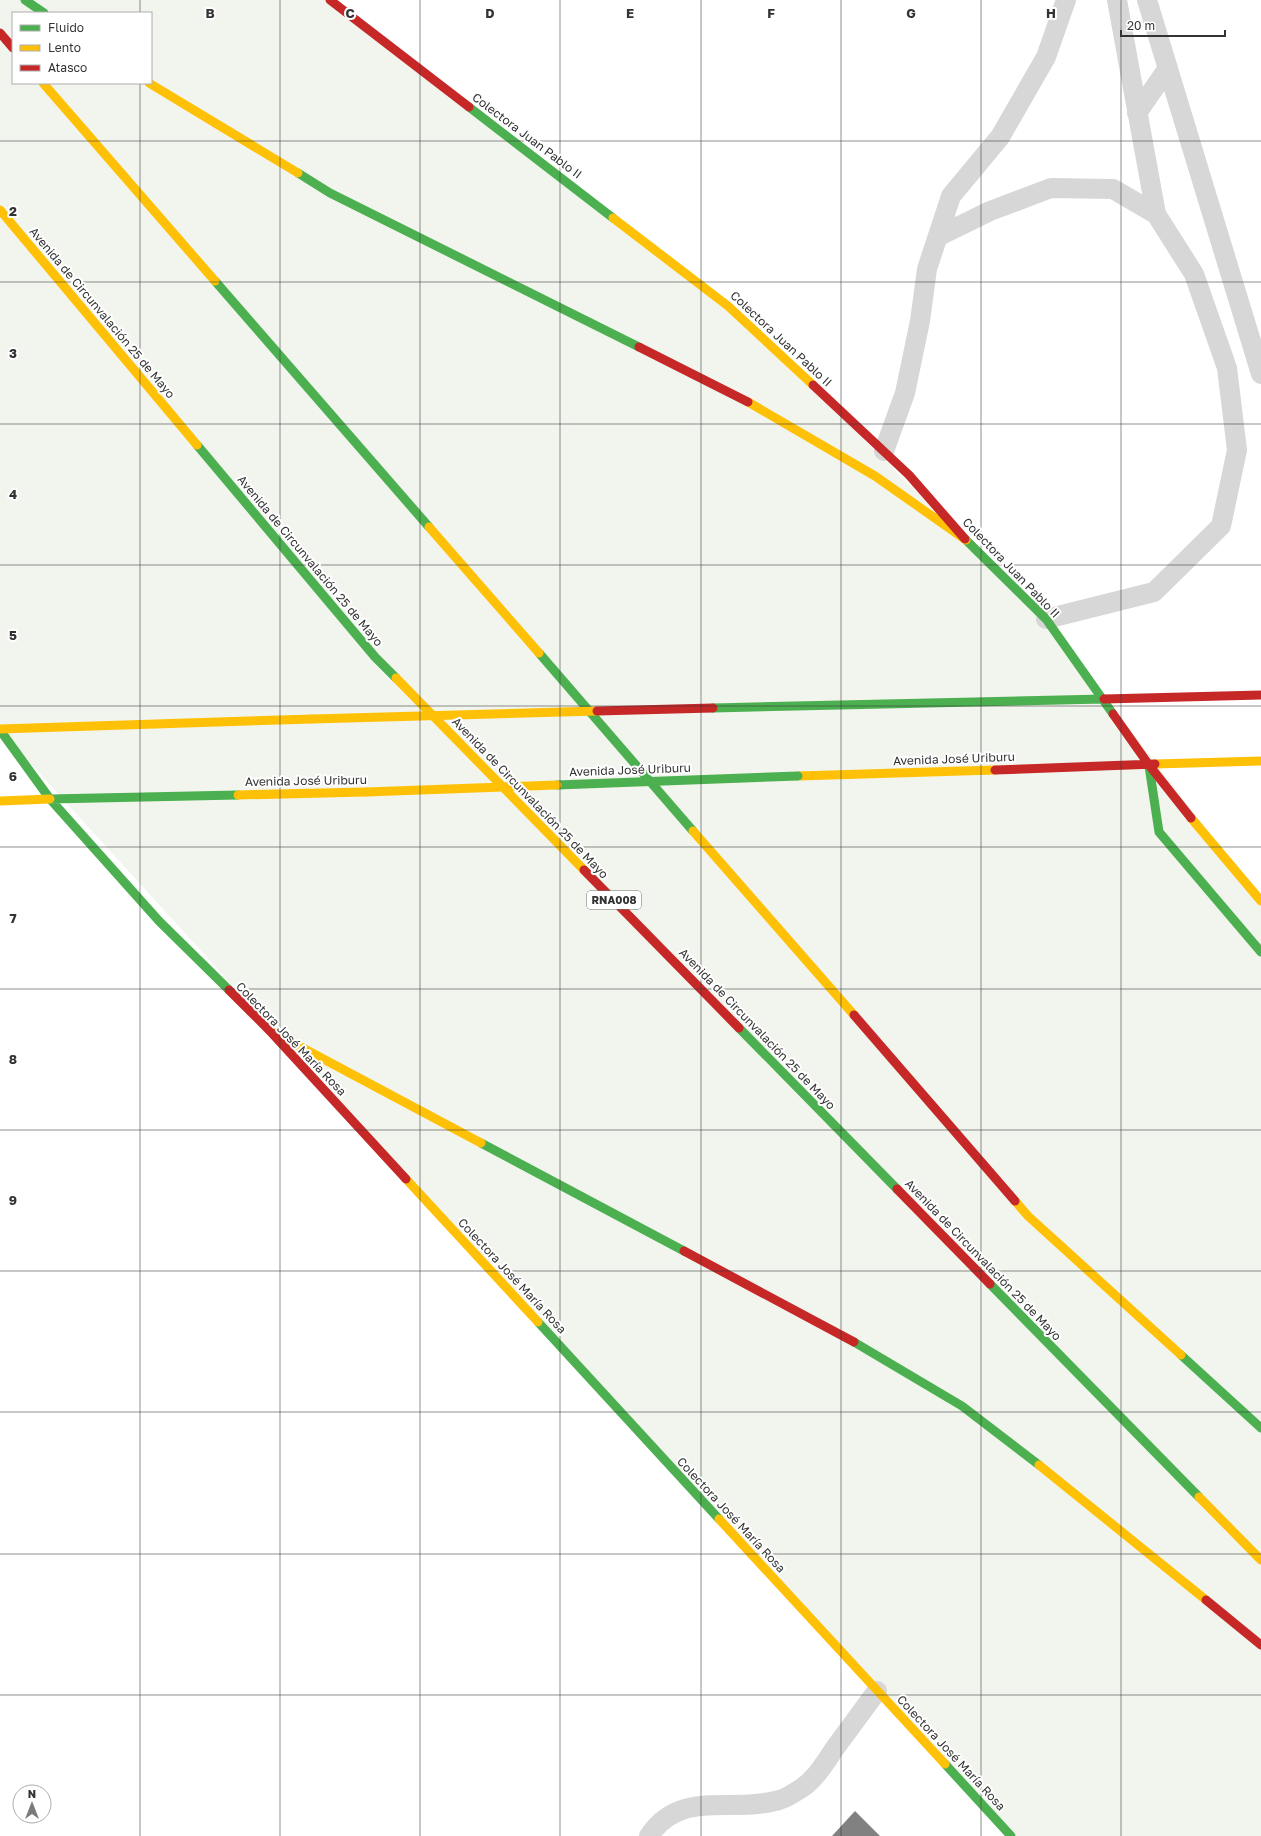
<svg xmlns="http://www.w3.org/2000/svg" width="1261" height="1836" font-family="'Golos Text',sans-serif">
<style>
.green{fill:#f1f5ed;fill-rule:evenodd}
.building{fill:#818181}
.lines{fill:none;stroke-linecap:round;stroke-linejoin:round}
.lane{stroke:#d7d7d7;stroke-width:20}
.fast{stroke:#4caf50;stroke-width:9}
.slow{stroke:#ffc107;stroke-width:9}
.jam{stroke:#c62828;stroke-width:9}
.fast-bridge{stroke:#4caf50;stroke-width:9}
.slow-bridge{stroke:#ffc107;stroke-width:9}
.jam-bridge{stroke:#c62828;stroke-width:9}
.grid{fill:none;stroke:#333;stroke-width:1;stroke-opacity:0.55}
.labels{text-anchor:middle;stroke-width:4;stroke-linejoin:round;paint-order:stroke}
.shield{fill:#fff;stroke:#707070;stroke-width:1}
.shield-label{font-size:11px;font-weight:bold;fill:#333}
.street-label{font-size:12px;fill:#333;stroke:#fff}
.grid-label{font-size:13px;text-anchor:middle;font-weight:bold;fill:#333;stroke:#fff;stroke-width:4;stroke-linejoin:round;paint-order:stroke}
</style>
<rect width="100%" height="100%" fill="#fff"/>
<path class="green" d="M0,0H330L728,306L1046,619L1261,901V1836H1011L637,1430L0,730ZM13,13H151V83H13Z"/>
<path class="building" d="M855,1811L880,1836H832Z"/>
<g class="lines">
<path class="lane" d="M1117,0L1156,214
M1147,0L1261,374
M1137,113L1168,68
M939,236L990,211L1051,188L1113,189L1156,214L1194,274L1227,368L1237,450L1221,526L1154,592L1046,619
M884,451L905,393L920,321L927,269L951,196L1000,137L1046,57L1066,0
M649,1836C680,1789 730,1813 775,1801C782,1800 791,1795 797,1791C814,1782 825,1763 835,1748C849,1729 863,1710 877,1691"/>
<path class="fast" d="M25,0L44,13
M469,107L613,218
M298,173L330,193L639,347
M215,281L429,527
M197,445L375,657L396,678
M965,539L1046,619L1113,714
M539,653L693,831
M713,708L1104,699
M0,730L50,799L159,921L229,990
M1149,766L1159,832L1261,952
M50,799L238,795
M739,1028L897,1189
M481,1143L684,1251
M990,1284L1199,1497
M538,1322L719,1519
M854,1342L962,1406L1039,1465
M1181,1355L1261,1428
M945,1764L1011,1836"/>
<path class="slow" d="M43,83L215,281
M149,83L298,173
M0,210L197,445
M613,218L728,306L813,385
M748,402L875,476L966,540
M429,527L539,653
M396,678L584,870
M0,729L312,719
M1155,764L1261,761
M798,776L995,770
M238,795L366,792
M0,801L50,799
M1191,818L1261,901
M693,831L854,1015
M269,1030L481,1143
M406,1179L538,1322
M1015,1201L1028,1216L1181,1355
M1039,1465L1206,1600
M1199,1497L1261,1560
M719,1519L945,1764"/>
<path class="jam" d="M330,0L469,107
M0,33L13,48
M639,347L748,402
M813,385L909,475L965,539
M1104,699L1261,695
M1113,714L1149,765L1191,818
M995,770L1155,764
M584,870L739,1028
M229,990L269,1030L406,1179
M854,1015L1015,1201
M897,1189L990,1284
M684,1251L854,1342
M1206,1600L1261,1645"/>
<path class="fast-bridge" d="M557,785L798,776"/>
<path class="slow-bridge" d="M312,719L597,711
M366,792L557,785"/>
<path class="jam-bridge" d="M597,711L713,708"/>
</g>
<path class="grid" d="M140,0V13M280,0V1836M420,0V1836M560,0V1836M701,0V1836M841,0V1836M981,0V1836M1121,0V1836M140,83V1836M0,141H1261M0,282H1261M0,424H1261M0,565H1261M0,706H1261M0,847H1261M0,989H1261M0,1130H1261M0,1271H1261M0,1412H1261M0,1554H1261M0,1695H1261"/>
<g class="labels">
<rect class="shield" x="587" y="891" width="54" height="18" rx="3"/>
<g class="shield-label">
<text x="614" y="904">RNA008</text>
</g>
<g class="street-label">
<text transform="translate(527 136) rotate(37)" y="4">Colectora Juan Pablo II</text>
<text transform="translate(102 313) rotate(50)" y="4">Avenida de Circunvalación 25 de Mayo</text>
<text transform="translate(781 339) rotate(43)" y="4">Colectora Juan Pablo II</text>
<text transform="translate(310 561) rotate(50)" y="4">Avenida de Circunvalación 25 de Mayo</text>
<text transform="translate(1011 568) rotate(46)" y="4">Colectora Juan Pablo II</text>
<text transform="translate(954 759) rotate(-2)" y="4">Avenida José Uriburu</text>
<text transform="translate(630 770) rotate(-2)" y="4">Avenida José Uriburu</text>
<text transform="translate(306 781) rotate(-1)" y="4">Avenida José Uriburu</text>
<text transform="translate(530 798) rotate(46)" y="4">Avenida de Circunvalación 25 de Mayo</text>
<text transform="translate(757 1029) rotate(46)" y="4">Avenida de Circunvalación 25 de Mayo</text>
<text transform="translate(291 1039) rotate(46)" y="4">Colectora José María Rosa</text>
<text transform="translate(983 1260) rotate(46)" y="4">Avenida de Circunvalación 25 de Mayo</text>
<text transform="translate(512 1276) rotate(47)" y="4">Colectora José María Rosa</text>
<text transform="translate(731 1515) rotate(47)" y="4">Colectora José María Rosa</text>
<text transform="translate(951 1753) rotate(47)" y="4">Colectora José María Rosa</text>
</g>
</g>
<g class="grid-label">
<text x="210" y="18">B</text>
<text x="350" y="18">C</text>
<text x="490" y="18">D</text>
<text x="630" y="18">E</text>
<text x="771" y="18">F</text>
<text x="911" y="18">G</text>
<text x="1051" y="18">H</text>
<text x="13" y="216">2</text>
<text x="13" y="358">3</text>
<text x="13" y="499">4</text>
<text x="13" y="640">5</text>
<text x="13" y="781">6</text>
<text x="13" y="923">7</text>
<text x="13" y="1064">8</text>
<text x="13" y="1205">9</text>
</g>
<rect x="12" y="12" width="140" height="72" fill="#ffffff" stroke="#adadad"/>
<rect x="20" y="25" width="20" height="6" fill="#4caf50" stroke="#adadad"/>
<text x="48" y="32" font-size="12" fill="#333333">Fluido</text>
<rect x="20" y="45" width="20" height="6" fill="#ffc107" stroke="#adadad"/>
<text x="48" y="52" font-size="12" fill="#333333">Lento</text>
<rect x="20" y="65" width="20" height="6" fill="#c62828" stroke="#adadad"/>
<text x="48" y="72" font-size="12" fill="#333333">Atasco</text>
<g transform="translate(32 1804)"><circle r="19" fill="#ffffff" stroke="#adadad"/>
<path d="M0-3L7 15L0 10L-7 15Z" fill="#7a7a7a"/>
<text y="-6" font-size="11" font-weight="bold" text-anchor="middle" fill="#333333">N</text>
</g>
<path d="M1121 30v6h104v-6" fill="none" stroke="#333333" stroke-width="2"/>
<text x="1127" y="30" font-size="12" fill="#333333" stroke="#ffffff" stroke-width="3" paint-order="stroke">20 m</text>
</svg>
